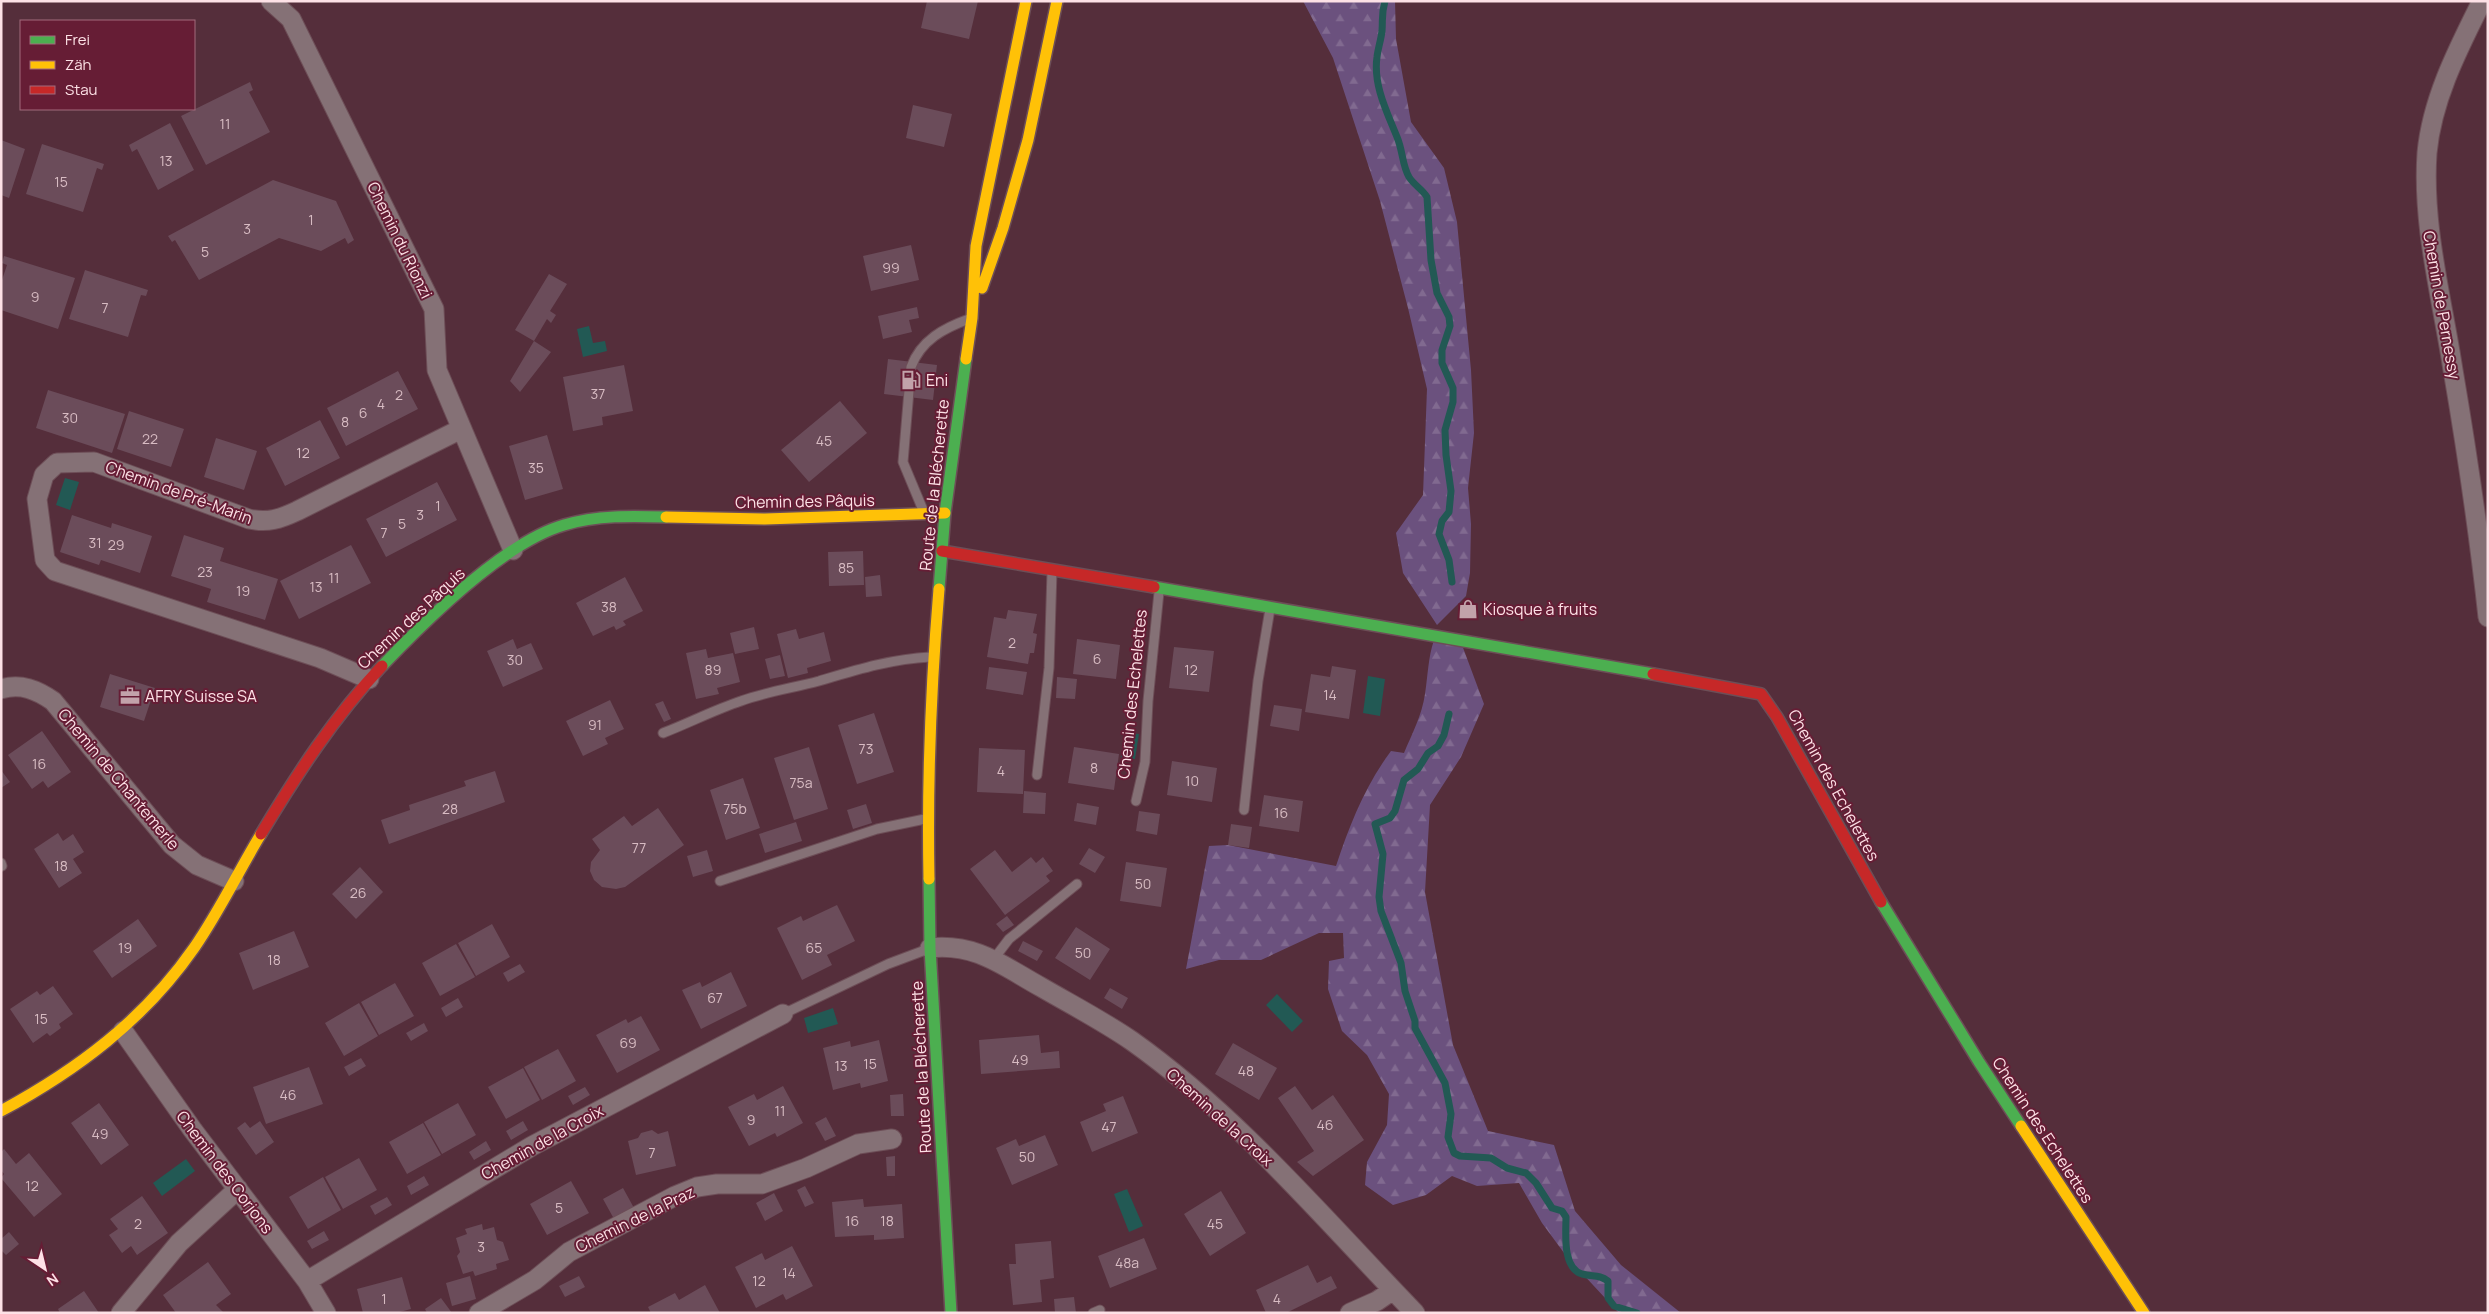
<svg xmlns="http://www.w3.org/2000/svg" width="2489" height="1314" font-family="Manrope,sans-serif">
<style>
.forest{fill:url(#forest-firs)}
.water{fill:#225954}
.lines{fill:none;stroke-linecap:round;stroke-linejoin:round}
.stream{stroke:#225954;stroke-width:7}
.building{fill:#6b4c5a}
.lane-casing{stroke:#6d4e57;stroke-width:11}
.street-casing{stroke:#6d4e57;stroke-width:21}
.fast-casing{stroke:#6d4e57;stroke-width:14}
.slow-casing{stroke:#6d4e57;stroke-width:14}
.jam-casing{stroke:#6d4e57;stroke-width:14}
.lane{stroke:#857176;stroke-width:9}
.street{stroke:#857176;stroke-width:19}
.fast{stroke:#4caf50;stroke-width:11}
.slow{stroke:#ffc107;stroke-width:11}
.jam{stroke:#c62828;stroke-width:11}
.labels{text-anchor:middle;stroke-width:4;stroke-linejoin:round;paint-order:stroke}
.number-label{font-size:14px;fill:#d8bcc3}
.street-label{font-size:16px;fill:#fde1e6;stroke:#661d35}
.poi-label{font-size:16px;fill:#fde1e6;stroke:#661d35;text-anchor:start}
</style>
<defs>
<pattern id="forest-firs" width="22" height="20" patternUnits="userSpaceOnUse" patternTransform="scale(1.25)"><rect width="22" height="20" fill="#6b517e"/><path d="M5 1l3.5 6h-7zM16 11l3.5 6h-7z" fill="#816a90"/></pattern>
</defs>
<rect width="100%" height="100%" fill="#552e3b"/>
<path class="forest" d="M1303,1H1395L1396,39L1411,122L1444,168L1457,222L1471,370L1474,433L1468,488L1471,524L1470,573L1466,596L1437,625L1403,573L1396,533L1423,495L1427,389L1408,308L1380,201L1333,58Z
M1434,640L1462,645L1484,704L1461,757L1430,805L1425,892L1453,1045L1488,1131L1554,1145L1575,1211L1621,1265L1681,1313H1619L1567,1257L1542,1223L1519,1183L1477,1186L1452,1176L1426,1195L1393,1205L1365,1185L1367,1162L1387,1125L1389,1094L1367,1055L1342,1031L1328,989L1329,961L1344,958L1343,933H1319L1261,960H1219L1186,969L1209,846L1228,845L1336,866C1350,824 1365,786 1391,751L1404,753C1412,734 1422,715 1425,694C1428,675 1428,658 1434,640Z"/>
<path class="water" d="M589,326L593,343L605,341L607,351L583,357L577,329Z
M65,478L79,482L70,510L56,505Z
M1368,676L1385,679L1380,716L1363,713Z
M1125,732L1139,734L1135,759L1121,757Z
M1277,994L1303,1021L1292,1032L1266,1005Z
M833,1008L838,1024L808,1033L804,1018Z
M186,1159L195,1171L162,1196L153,1183Z
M1127,1189L1143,1226L1129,1232L1114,1194Z"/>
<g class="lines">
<path class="stream" d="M1385,1C1381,15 1383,19 1382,31C1381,40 1378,48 1377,57C1373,85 1387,112 1397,137C1403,151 1402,165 1409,177C1414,185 1422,189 1427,197L1431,260L1437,293L1449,317L1450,326L1442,350V363L1453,388V402L1445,430L1446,455L1451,491L1449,512L1442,521L1439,534L1449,560L1452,582
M1449,714L1444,735L1438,746L1428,753L1418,769L1404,780L1395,811L1390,818L1375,824L1383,854L1379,897L1381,911L1401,963L1405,991L1415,1021V1028L1445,1083L1451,1114L1448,1137L1454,1153L1460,1156L1491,1158L1507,1168L1526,1173L1536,1183L1552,1208L1562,1211L1566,1217C1566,1233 1562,1268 1582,1274C1593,1277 1599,1274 1608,1281V1298L1614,1306L1637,1313"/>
</g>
<path class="building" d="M927,1H978L969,39L921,28Z
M250,82L253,90L249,92L270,132L206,165L181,116Z
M913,105L952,114L944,147L906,138Z
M170,123L194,170L158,190L137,149L132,152L129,145Z
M1,140L25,149L9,198L1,195Z
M42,144L104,164L102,170L97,168L83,212L26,194Z
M273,180L336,201L354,240L348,244L345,238L321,251L279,238L199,280L175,240L172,242L168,236Z
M911,245L919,280L871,291L863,256Z
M4,256L75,278L58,329L1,310V283L7,265L2,263Z
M85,270L148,290L146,296L141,295L128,337L69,319Z
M549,274L567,284L550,311L556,315L551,323L547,319L534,341L515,330Z
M917,307L919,318L909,320L912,332L883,339L878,316Z
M534,341L551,352L520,392L510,381Z
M888,359L937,365L933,400L884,394Z
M624,365L633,411L602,417L603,425L573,431L563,377Z
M398,371L418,409L346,446L327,408Z
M48,390L125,414L112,453L36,428Z
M840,401L867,433L809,482L781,450Z
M129,411L184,429L171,467L117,449Z
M320,420L340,458L285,486L266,448Z
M547,435L563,489L525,500L509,446Z
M216,438L257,451L244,490L204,477Z
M437,482L457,520L386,557L366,519Z
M72,515L111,528L112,523L152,536L140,573L101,560L99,565L60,552Z
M184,535L224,548L220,561L278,579L265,620L207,602L211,589L171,576Z
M351,545L371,583L299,619L280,581Z
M863,551L864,585L829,586L828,552Z
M880,575L882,596L866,597L865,577Z
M625,577L643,611L623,621L626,625L616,630L614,626L593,636L576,603Z
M1464,603H1473L1472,616H1463Z
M1008,610L1037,614L1033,633L1037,634L1034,653H1030L1028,664L987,657L994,617L1006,619Z
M754,627L759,649L735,654L730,633Z
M796,629L799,639L824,632L831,661L807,668L808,673L788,678L777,634Z
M513,639L517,649L531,643L543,669L503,687L487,651Z
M1077,639L1120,645L1116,679L1073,674Z
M1174,647L1214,651L1209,692L1169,688Z
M706,649L708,658L733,653L740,682L717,688L719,694L696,699L686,653Z
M780,655L785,676L770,679L765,659Z
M1332,666L1356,670L1349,719L1305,712L1311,674L1330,677Z
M989,667L1027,672L1023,695L986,689Z
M110,674L155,688L144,721L100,707Z
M1057,677L1077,679L1075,699L1056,698Z
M610,700L624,729L605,738L608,744L583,756L566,721Z
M663,701L671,719L664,722L655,704Z
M1274,705L1302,709L1299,731L1270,726Z
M874,713L894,772L857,784L838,725Z
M42,731L71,772L48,788L43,781L32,789L8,755Z
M809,747L828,809L794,820L774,758Z
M1074,747L1119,754L1114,790L1068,783Z
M979,748L1025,750L1023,794L977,792Z
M1172,761L1217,768L1212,802L1167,795Z
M1,770L10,782L1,788Z
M495,771L505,802L389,844L381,820L410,810L409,805L466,786L464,781Z
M743,778L760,828L726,840L710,790Z
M1024,791L1046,793L1045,814L1023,813Z
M1264,795L1303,801L1299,832L1259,826Z
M1077,803L1099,807L1096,825L1074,821Z
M866,804L872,823L853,829L847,810Z
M658,808L684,845L625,887L616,889L602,887L594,880L590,871L591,862L600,850L592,839L624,816L632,826Z
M1139,811L1160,814L1157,835L1136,831Z
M796,822L802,841L765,853L759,834Z
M1231,824L1252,827L1249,848L1228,845Z
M58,833L63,841L73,834L84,852L73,859L82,873L59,888L34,849Z
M1089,848L1105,857L1095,873L1079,864Z
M707,850L713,871L693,877L687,856Z
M995,850L1012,872L1031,857L1036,863L1043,857L1053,871L1046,876L1050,881L1005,915L970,869Z
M1126,862L1167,868L1161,907L1120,901Z
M360,867L383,892L356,919L332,894Z
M837,905L855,941L827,955L832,965L802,980L777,928L801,916L803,921Z
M1007,916L1014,925L1003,932L996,924Z
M138,919L157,946L112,978L93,951Z
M492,924L510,957L476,976L458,943Z
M1076,927L1110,949L1090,980L1055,958Z
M294,931L309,967L253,990L239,953Z
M1023,941L1043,951L1037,961L1018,951Z
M456,944L475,977L440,996L422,963Z
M520,964L525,972L508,982L503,973Z
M731,972L747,1006L701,1029L682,990L700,982L702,987Z
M395,983L414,1016L379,1035L361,1002Z
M53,986L73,1014L59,1024L61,1028L50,1036L47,1033L33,1043L10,1009L37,991L40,995Z
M1110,988L1128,998L1122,1009L1104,998Z
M458,998L463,1007L446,1017L441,1008Z
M359,1003L378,1036L344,1056L325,1023Z
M641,1016L660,1050L617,1073L596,1035L626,1019L628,1023Z
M424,1023L428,1031L411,1041L406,1033Z
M1039,1035L1041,1053L1059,1051L1060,1068L981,1074L979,1040Z
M879,1040L888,1081L861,1088L860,1083L833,1090L823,1048L850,1041L851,1047Z
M1233,1043L1277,1068L1259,1100L1215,1074Z
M558,1049L576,1081L542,1100L524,1067Z
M361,1058L366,1066L349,1076L344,1067Z
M309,1067L323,1104L266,1124L253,1087Z
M523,1068L540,1100L506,1119L488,1087Z
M783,1086L803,1123L777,1137L775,1133L749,1146L728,1107L754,1094L757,1100Z
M1295,1086L1312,1110L1333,1095L1364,1140L1313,1176L1297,1162L1314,1151L1278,1098Z
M585,1087L590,1095L573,1105L568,1096Z
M903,1094L904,1116H891L890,1095Z
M1123,1096L1138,1133L1092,1152L1080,1122L1106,1111L1103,1104Z
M99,1103L129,1145L101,1165L71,1123Z
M458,1103L476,1135L442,1154L424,1122Z
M826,1117L836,1136L825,1141L815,1123Z
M260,1121L274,1142L256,1155L237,1128L245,1122L250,1128Z
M523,1121L528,1130L511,1140L506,1131Z
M423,1123L441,1155L407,1174L389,1142Z
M652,1130L658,1134L668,1131L676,1166L636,1175L628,1141L638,1138L641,1133Z
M1045,1135L1058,1165L1012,1185L996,1148L1016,1139L1019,1146Z
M486,1141L491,1150L474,1160L469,1152Z
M4,1149L16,1164L29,1153L62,1194L34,1217L1,1178L4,1174L1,1170V1152Z
M895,1156V1176H887L886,1157Z
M359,1158L377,1190L343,1209L325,1177Z
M424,1176L429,1185L411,1195L407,1186Z
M323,1177L341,1210L308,1229L289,1197Z
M571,1181L589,1213L547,1235L530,1204Z
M805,1186L814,1203L805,1207L797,1190Z
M623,1188L634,1208L614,1219L603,1199Z
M1221,1191L1246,1233L1210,1256L1184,1214Z
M774,1193L783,1211L765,1221L756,1203Z
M142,1196L168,1233L137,1255L131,1246L122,1253L109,1235L118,1229L110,1219Z
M387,1197L392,1205L375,1215L370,1206Z
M863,1199L864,1207L902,1204L904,1238L874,1240V1235L835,1237L832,1202Z
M482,1224L483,1230L494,1227L497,1240L503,1242L509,1260L496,1264L497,1269L475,1276L473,1271L463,1274L457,1256L460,1252L456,1238L467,1234L465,1229Z
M324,1231L329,1240L312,1249L307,1241Z
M9,1232L19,1244L6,1255L1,1250V1239Z
M1144,1238L1157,1269L1110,1288L1098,1256Z
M1051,1241L1054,1278L1040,1280L1042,1302L1013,1305L1009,1264H1016L1015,1244Z
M792,1246L813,1286L786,1300L783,1294L756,1308L735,1267L762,1253L765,1260Z
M208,1262L231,1294L216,1305L224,1313H176L163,1295Z
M1308,1265L1317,1283L1331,1276L1337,1288L1286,1313H1266L1256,1290Z
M470,1276L476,1299L452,1306L446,1283Z
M579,1276L585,1287L565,1297L559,1286Z
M402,1277L411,1309L396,1313H363L357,1289Z
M705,1285L720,1313H651L648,1307L675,1293L679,1300Z
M84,1291L99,1313H60L58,1309Z
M1074,1297L1076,1313H1055L1054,1299Z
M441,1298L452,1313H427L425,1309Z"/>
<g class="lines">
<defs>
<path id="lane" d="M923,510L903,462L911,367C921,340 944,328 969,319
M663,733C689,723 714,710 741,701C766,692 793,688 819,681C856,670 891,659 930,657
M1037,775L1049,668L1052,571
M1136,801L1145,762L1148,701L1159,592
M1244,810L1258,681L1270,609
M1,863L2,866
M720,881L877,829L925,819
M993,960L1009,939L1077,884
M783,1014L888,964L928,949
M1093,1313L1100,1310"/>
<path id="street" d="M271,1L291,19L434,309L437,370L513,550
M2482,1C2458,49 2432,99 2427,153C2422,226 2442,298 2453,370C2467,452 2479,534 2488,617
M369,679L320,658L55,571L45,560L37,499L44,475L57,463L94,462L249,519C268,523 280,519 297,511L461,429
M1,689C21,683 37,690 53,701L172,845L197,865L234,881
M930,948C976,943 1003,966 1041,987C1072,1005 1103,1021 1132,1041C1239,1117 1324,1219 1415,1313
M123,1031L192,1129L307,1281L326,1313
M307,1281L532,1146L783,1014
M121,1313L179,1243L238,1189
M479,1313L535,1280L569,1252L675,1196L697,1187L717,1184H762L806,1168L858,1144L892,1139
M1350,1313L1377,1301L1393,1290"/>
<path id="fast" d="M1154,587L1653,674
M939,589L945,513L966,359
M382,666C425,621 505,542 564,525C597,515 632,516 666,517
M929,879L930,948L951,1313
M1881,902L1979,1062L2021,1126"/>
<path id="slow" d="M982,288L1003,228L1028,140L1057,1
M966,359L972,318L976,246L1026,1
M666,517L765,519L945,513
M929,879C927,782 931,685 939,589
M1,1111C77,1070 144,1020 194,948C219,912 238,872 261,834
M2021,1126L2144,1313"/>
<path id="jam" d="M942,551L1154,587
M1653,674L1761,694L1777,717L1881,902
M261,834C297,774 334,717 382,666"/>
</defs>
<use href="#lane" class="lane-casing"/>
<use href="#street" class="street-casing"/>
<use href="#fast" class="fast-casing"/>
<use href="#slow" class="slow-casing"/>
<use href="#jam" class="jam-casing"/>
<use href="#lane" class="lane"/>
<use href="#street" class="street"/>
<use href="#fast" class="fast"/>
<use href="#slow" class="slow"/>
<use href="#jam" class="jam"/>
</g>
<defs>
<symbol id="fuel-bare" viewBox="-9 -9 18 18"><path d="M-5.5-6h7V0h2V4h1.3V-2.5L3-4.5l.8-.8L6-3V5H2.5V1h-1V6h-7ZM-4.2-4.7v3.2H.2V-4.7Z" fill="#c2a2aa" stroke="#661d35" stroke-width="2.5" paint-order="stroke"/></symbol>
<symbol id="shop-bare" viewBox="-9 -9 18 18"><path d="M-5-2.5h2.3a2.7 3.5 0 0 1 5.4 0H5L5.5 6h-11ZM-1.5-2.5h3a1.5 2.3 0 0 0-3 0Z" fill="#c2a2aa" stroke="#661d35" stroke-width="2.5" paint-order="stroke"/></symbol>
<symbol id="office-bare" viewBox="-9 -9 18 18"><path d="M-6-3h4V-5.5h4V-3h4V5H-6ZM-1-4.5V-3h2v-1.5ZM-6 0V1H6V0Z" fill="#c2a2aa" stroke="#661d35" stroke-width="2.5" paint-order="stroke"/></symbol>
</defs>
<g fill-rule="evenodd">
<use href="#fuel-bare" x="897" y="366" width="28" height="28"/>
<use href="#shop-bare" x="1454" y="595" width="28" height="28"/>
<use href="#office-bare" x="116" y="682" width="28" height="28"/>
</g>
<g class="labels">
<g class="number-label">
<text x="225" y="129">11</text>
<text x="166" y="166">13</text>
<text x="61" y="187">15</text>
<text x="311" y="225">1</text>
<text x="247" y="234">3</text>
<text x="205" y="257">5</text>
<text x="891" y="273">99</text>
<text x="35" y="302">9</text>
<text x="105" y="313">7</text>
<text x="598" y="399">37</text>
<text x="399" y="400">2</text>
<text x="381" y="409">4</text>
<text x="363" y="418">6</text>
<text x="70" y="423">30</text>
<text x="345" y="427">8</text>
<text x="150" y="444">22</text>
<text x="824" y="446">45</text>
<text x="303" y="458">12</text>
<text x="536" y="473">35</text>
<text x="438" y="511">1</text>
<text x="420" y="520">3</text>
<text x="402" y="529">5</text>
<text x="384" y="538">7</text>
<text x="95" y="548">31</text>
<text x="116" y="550">29</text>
<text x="846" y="573">85</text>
<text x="205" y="577">23</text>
<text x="334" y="583">11</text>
<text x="316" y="592">13</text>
<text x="243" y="596">19</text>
<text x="609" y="612">38</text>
<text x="1012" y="648">2</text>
<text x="1097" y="664">6</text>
<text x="515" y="665">30</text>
<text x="713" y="675">89</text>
<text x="1191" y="675">12</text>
<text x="1330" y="700">14</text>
<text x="595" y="730">91</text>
<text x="866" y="754">73</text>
<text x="39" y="769">16</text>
<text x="1094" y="773">8</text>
<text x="1001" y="776">4</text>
<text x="1192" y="786">10</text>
<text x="801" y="788">75a</text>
<text x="450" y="814">28</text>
<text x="735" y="814">75b</text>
<text x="1281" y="818">16</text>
<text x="639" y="853">77</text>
<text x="61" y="871">18</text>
<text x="1143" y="889">50</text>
<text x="358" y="898">26</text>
<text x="125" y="953">19</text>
<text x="814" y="953">65</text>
<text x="1083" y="958">50</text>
<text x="274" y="965">18</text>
<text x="715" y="1003">67</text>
<text x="41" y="1024">15</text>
<text x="628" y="1048">69</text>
<text x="1020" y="1065">49</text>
<text x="870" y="1069">15</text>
<text x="841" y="1071">13</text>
<text x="1246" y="1076">48</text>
<text x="288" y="1100">46</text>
<text x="780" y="1116">11</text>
<text x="751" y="1125">9</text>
<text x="1325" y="1130">46</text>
<text x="1109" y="1132">47</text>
<text x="100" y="1139">49</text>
<text x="652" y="1158">7</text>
<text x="1027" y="1162">50</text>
<text x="32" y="1191">12</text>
<text x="559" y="1213">5</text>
<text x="852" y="1226">16</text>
<text x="887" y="1226">18</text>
<text x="138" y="1229">2</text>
<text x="1215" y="1229">45</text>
<text x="481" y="1252">3</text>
<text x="1127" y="1268">48a</text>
<text x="789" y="1278">14</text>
<text x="759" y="1286">12</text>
<text x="384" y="1304">1</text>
<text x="1277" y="1304">4</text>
</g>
<g class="street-label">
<text transform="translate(400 240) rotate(64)" y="6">Chemin du Rionzi</text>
<text transform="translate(2442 305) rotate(80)" y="6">Chemin de Pernessy</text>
<text transform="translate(934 485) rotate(-84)" y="6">Route de la Blécherette</text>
<text transform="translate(179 492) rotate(20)" y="6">Chemin de Pré-Marin</text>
<text transform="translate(805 501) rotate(-1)" y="6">Chemin des Pâquis</text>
<text transform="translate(411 618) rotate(-43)" y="6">Chemin des Pâquis</text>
<text transform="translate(1132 694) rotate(-84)" y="6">Chemin des Echelettes</text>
<text transform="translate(119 779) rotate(50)" y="6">Chemin de Chantemerle</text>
<text transform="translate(1834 785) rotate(61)" y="6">Chemin des Echelettes</text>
<text transform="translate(921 1067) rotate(-93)" y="6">Route de la Blécherette</text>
<text transform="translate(1220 1117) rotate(42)" y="6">Chemin de la Croix</text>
<text transform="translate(2043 1130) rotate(57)" y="6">Chemin des Echelettes</text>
<text transform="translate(542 1142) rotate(-29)" y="6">Chemin de la Croix</text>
<text transform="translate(225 1172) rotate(53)" y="6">Chemin des Corjons</text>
<text transform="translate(635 1219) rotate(-26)" y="6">Chemin de la Praz</text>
</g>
<g class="poi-label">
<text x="926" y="386">Eni</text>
<text x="1483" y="615">Kiosque à fruits</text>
<text x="145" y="702">AFRY Suisse SA</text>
</g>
</g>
<rect width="2489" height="1314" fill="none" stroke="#fde1e6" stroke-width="5"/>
<rect x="20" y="20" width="175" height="90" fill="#661d35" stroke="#a26b7c"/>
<rect x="30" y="36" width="25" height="8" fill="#4caf50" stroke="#a26b7c"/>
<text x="65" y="45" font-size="15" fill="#fde1e6">Frei</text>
<rect x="30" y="61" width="25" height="8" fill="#ffc107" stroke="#a26b7c"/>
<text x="65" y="70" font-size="15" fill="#fde1e6">Zäh</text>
<rect x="30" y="86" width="25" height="8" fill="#c62828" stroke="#a26b7c"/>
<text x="65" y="95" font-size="15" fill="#fde1e6">Stau</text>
<g transform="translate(45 1269) rotate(145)" stroke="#661d35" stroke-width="4" paint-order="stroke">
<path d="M0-4L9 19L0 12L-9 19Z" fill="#fde1e6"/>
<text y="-8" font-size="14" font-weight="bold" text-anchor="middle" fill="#fde1e6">N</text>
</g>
</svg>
